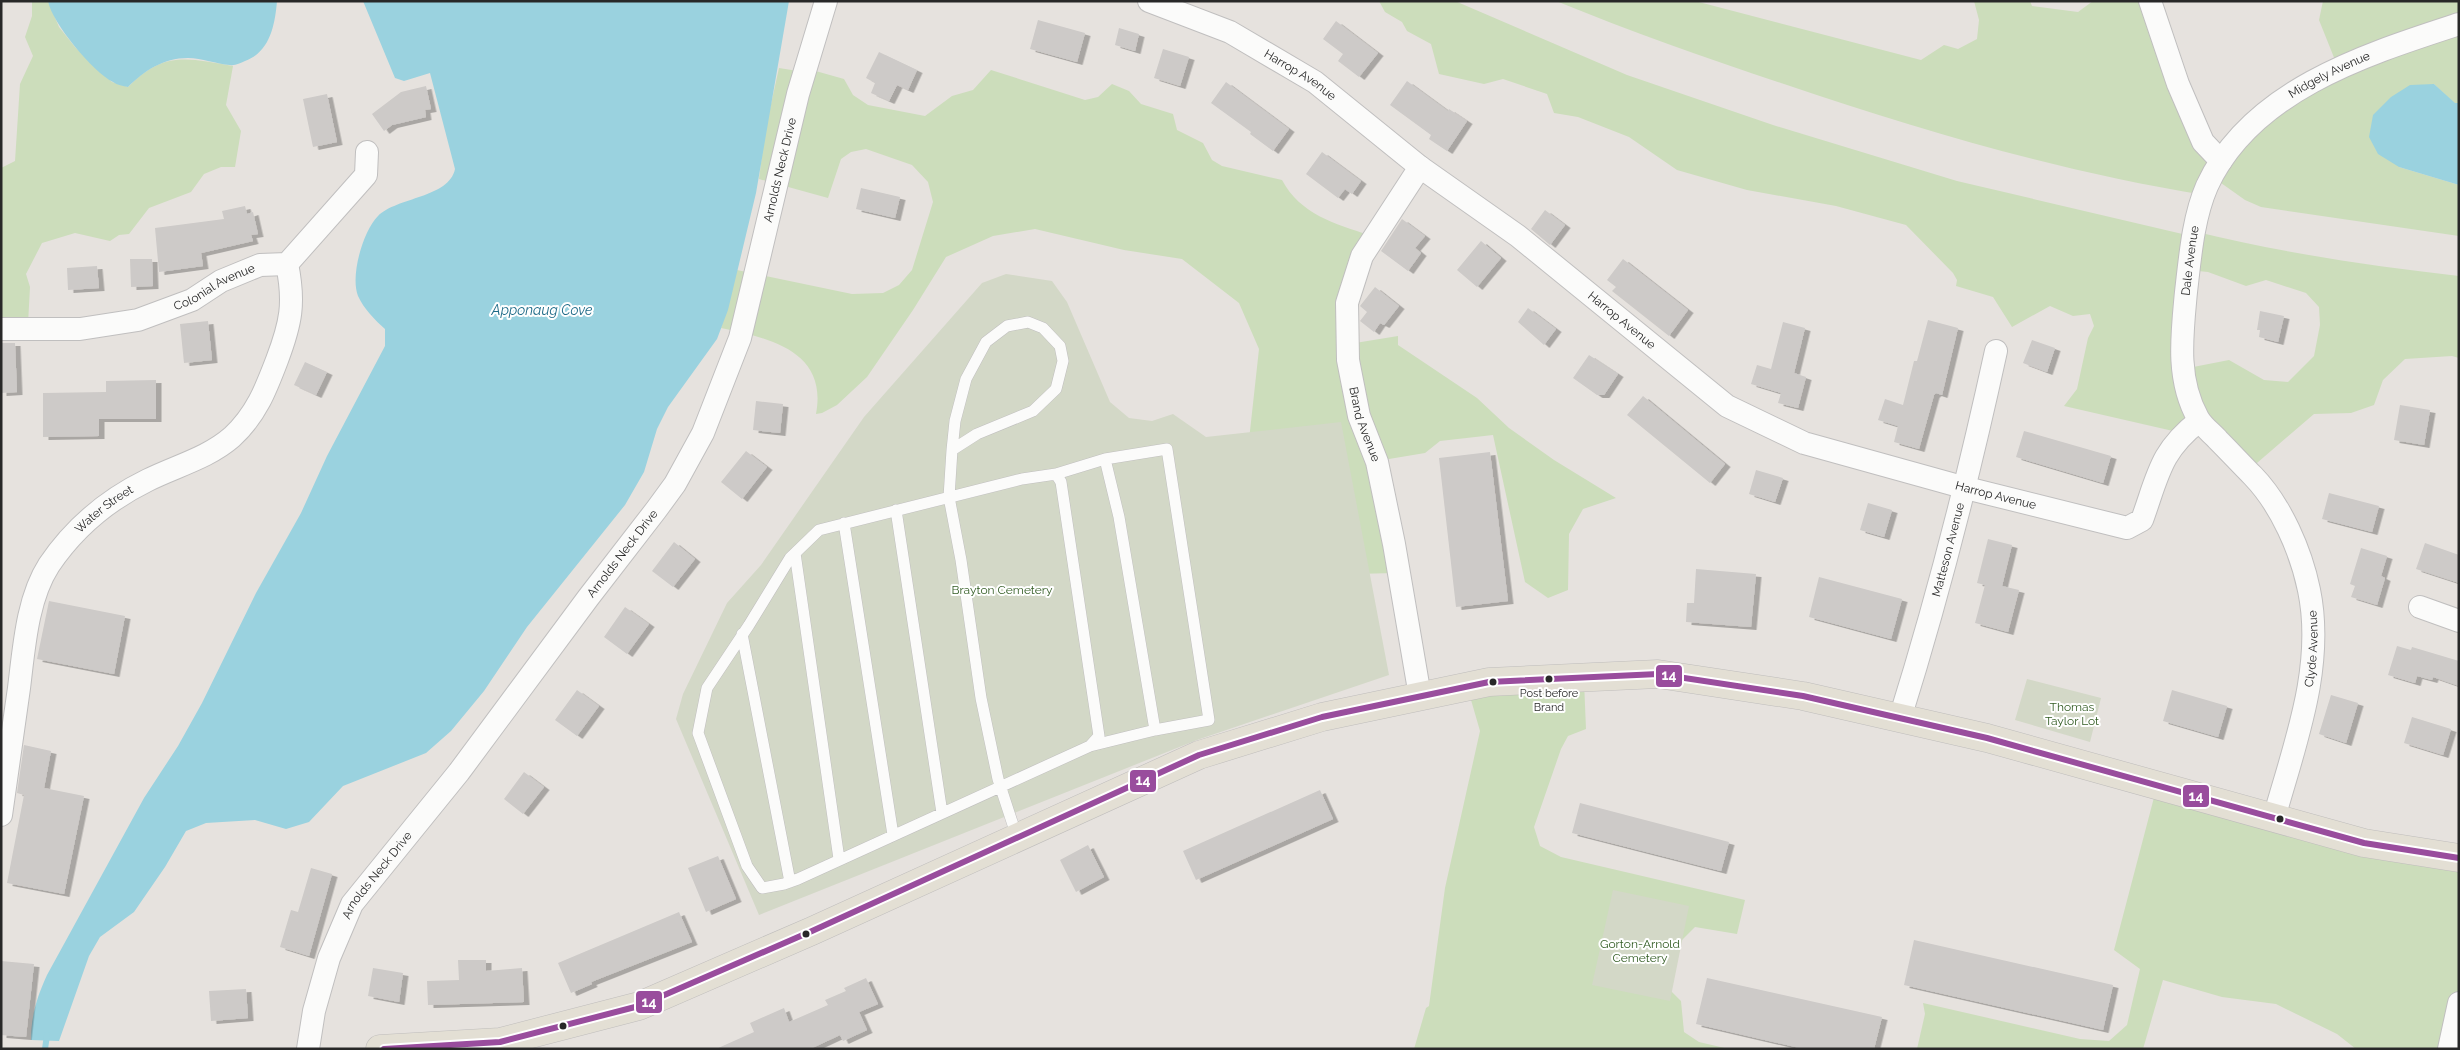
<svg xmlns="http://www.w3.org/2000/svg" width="2460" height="1050" font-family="Raleway,sans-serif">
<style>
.green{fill:#cdb;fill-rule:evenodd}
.cemetery{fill:#d3d8c7}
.water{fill:#9ad2df}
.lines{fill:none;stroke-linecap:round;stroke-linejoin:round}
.stream{stroke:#9ad2df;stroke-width:6}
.building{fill:#cdcac8;filter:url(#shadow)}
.lane-casing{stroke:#c0bfbf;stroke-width:12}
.street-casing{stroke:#c0bfbf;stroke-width:24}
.primary-casing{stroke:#bfbdbc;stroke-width:29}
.lane{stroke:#fbfbfa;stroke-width:11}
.street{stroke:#fbfbfa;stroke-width:22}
.primary{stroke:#e3dfd4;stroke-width:28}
.bus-1-casing{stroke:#fff;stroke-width:10}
.bus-1{stroke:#994d9d;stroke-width:6}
.bus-dot{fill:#282828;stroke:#fff;stroke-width:2}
.labels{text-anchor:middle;stroke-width:4;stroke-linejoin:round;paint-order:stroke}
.bus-label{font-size:11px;fill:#282828;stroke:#fff}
.street-label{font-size:12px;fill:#282828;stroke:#fff}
.park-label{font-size:12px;fill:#315b22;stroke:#fff}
.water-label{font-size:14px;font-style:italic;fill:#1d6a87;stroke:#fff}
.line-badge{stroke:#fff;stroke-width:2}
.badge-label{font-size:14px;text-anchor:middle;font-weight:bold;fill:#fff}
</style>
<defs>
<filter id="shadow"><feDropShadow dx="5.5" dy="3" stdDeviation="0" flood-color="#0004"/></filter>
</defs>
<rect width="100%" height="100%" fill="#e6e2de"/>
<path class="green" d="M32,1H48L59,27L75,47L112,82L128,87C164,51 186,58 233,66L226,105L241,131L235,167H221L204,174L191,192L149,208L129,234L119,235L110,241L75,233L42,243L26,274L30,287L28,324L1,327V168L15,161L20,84L33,56L25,37L32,16Z
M1379,1H1455L1627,75L1773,125L1957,181L2191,236L2197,232C2283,253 2371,266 2459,276V358L2452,356L2405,359L2383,380L2374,405L2351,413L2314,414L2250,469L2197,420L2173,431L2064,406L2077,389L2088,338L2094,326L2090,314L2073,316L2050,306L2012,327L1993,297L1956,286L1957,280L1953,273L1906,225L1836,206L1747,190L1677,170L1629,137L1578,117L1554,113L1547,94L1503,79L1484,84L1439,74L1431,44L1407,31L1402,22L1385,12ZM2188,270L2208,272L2246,286L2266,280L2306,293L2319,307L2320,325L2314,356L2288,382L2264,380L2229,360L2183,369Z
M1556,1H1695L1921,60L1944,45L1958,49L1977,39L1979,20L1974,1H2030L2032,6L2078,12L2093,1H2149L2210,151L2337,65L2319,20L2323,1H2459V103L2455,104L2434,84L2399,167L2459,185V236L2261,207L2245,200L2214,178L2204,195C2062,172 1923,131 1787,85C1709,59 1632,32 1556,1Z
M779,68L804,72L805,68L844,79L853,95L868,105L925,116L952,96L973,90L991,70L1085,100L1098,97L1112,84L1129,91L1141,104L1173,114L1177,130L1203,143L1212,160L1222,166L1282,180C1300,214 1335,224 1369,235L1349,344L1398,336V345L1477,398L1509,428L1554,460L1616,498L1583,509L1569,534L1568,590L1548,598L1525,582L1493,435L1440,441L1425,453L1377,461L1395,573L1355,574L1249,440L1259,349L1239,303L1182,259L1124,250L1035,229L993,236L946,257L913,310L867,377L837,405L822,413L816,414C828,351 769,338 721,328L737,270L852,294L883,293L899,285L912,270L933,202L928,182L912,165L866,149L851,152L841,159L828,198L759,179L765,131Z
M1584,681L1586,729L1568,736L1561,749L1534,827L1540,846L1561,857L1745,900L1737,934L1695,927L1674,948L1671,991L1681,1001L1684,1032L1699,1042L1729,1049H1414L1426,1008L1429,1006L1445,888L1480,731L1467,686Z
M2157,786L2459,856V1010L2449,1049H2356L2337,1034L2276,1004L2222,997L2163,980L2143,1049H1917L1925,1014L1923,1003L2080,1039L2109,1041L2127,1025L2140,969L2114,950Z"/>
<path class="cemetery" d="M1006,274L1052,281L1067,302L1110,402L1129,418L1152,421L1173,414L1206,437L1341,422L1389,675L1197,740L759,915L676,719L683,694L727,603L761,565L864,417L982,283Z
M2027,679L2101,698L2090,742L2015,720Z
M1613,890L1689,906L1670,1001L1592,985Z"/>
<path class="water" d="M48,1H277C275,25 270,52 245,61C240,63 235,66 230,65C216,64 202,58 188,58C163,58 144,71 128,87C123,86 117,85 113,82C93,72 52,23 48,1Z
M363,1H789L756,193L728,310L717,339L668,407L657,429L644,472L625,505L527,627L484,691L451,731L426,753L343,786L309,822L286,829L255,820L206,823L186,831L165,867L134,912L100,937L89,956L59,1041L31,1040C31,1016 37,997 47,975L144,798L178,746L202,703L256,593L301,513L327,456L385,346V329C375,320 364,309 358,296C350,276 363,231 378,216C397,197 449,198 455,169L430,73L404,81L395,78Z
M2434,84L2455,103H2459V185L2399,167L2378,154L2369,137L2373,115L2391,97L2410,85Z"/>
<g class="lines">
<path class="stream" d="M45,1049L47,1035"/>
</g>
<path class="building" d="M1038,20L1085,33L1077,62L1030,49Z
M1336,21L1378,53L1359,77L1338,61L1343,54L1323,39Z
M1119,28L1139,34L1135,51L1115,45Z
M1163,49L1189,57L1180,86L1154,78Z
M879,52L917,70L908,90L897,85L889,101L871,93L875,83L866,78Z
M1407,81L1448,111L1449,109L1467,121L1447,151L1429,139L1431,135L1390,105Z
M1226,82L1289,129L1273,151L1250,134L1251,132L1211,103Z
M426,86L431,109L425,110L426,117L392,125L384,131L372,114L401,92Z
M327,94L337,142L313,147L303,99Z
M1322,152L1361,181L1352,194L1345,189L1338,198L1306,174Z
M861,188L900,197L895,218L856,209Z
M245,206L247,214L253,212L258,234L251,235L253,241L201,253L203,266L159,272L155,228L224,219L222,211Z
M1545,210L1565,225L1550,245L1531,229Z
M1402,219L1425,236L1415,248L1421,253L1408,271L1381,251Z
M1481,241L1501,258L1477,287L1457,270Z
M130,259H152L153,286L131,287Z
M1623,259L1688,310L1669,336L1612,291L1616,287L1607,280Z
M97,266L99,288L68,290L67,268Z
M1375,287L1399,306L1384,325L1380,323L1374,332L1360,321L1367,312L1360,306Z
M1528,308L1556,329L1544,345L1518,322Z
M2260,311L2284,316L2278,342L2259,337L2260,330H2257Z
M1928,320L1958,328L1942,395L1936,393L1934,395L1919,449L1894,442L1898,426L1878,420L1885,399L1903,405L1914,361H1917Z
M208,321L212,360L184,363L180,324Z
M1783,322L1805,328L1794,373L1806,377L1798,408L1778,403L1781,393L1751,384L1757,365L1771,369Z
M2032,340L2055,348L2047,372L2023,363Z
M1,343H15L17,392L1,393Z
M1589,355L1618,374L1604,395H1597L1573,378Z
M305,362L327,372L316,395L294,385Z
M156,380V419H99V436L43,437V393L106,392V381Z
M1643,396L1725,464L1710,483L1627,415Z
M756,401L783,404L780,433L753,430Z
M2400,405L2430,410L2424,445L2394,440Z
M2024,431L2111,456L2103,483L2016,457Z
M746,451L767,467L742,499L721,482Z
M1490,452L1508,601L1456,607L1439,458Z
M1756,470L1783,478L1775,502L1749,494Z
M2329,493L2379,506L2372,532L2322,519Z
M1868,503L1892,510L1884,537L1860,530Z
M1988,539L2012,545L2002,586L2019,590L2008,632L1975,623L1985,585L1977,583Z
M674,542L695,559L673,587L652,571Z
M2425,543L2459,555V583L2416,569Z
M2361,548L2387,556L2381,576L2385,578L2377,605L2351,597L2355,586L2350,584Z
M1696,569L1756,574L1751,627L1686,622L1687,603H1694Z
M1819,577L1902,599L1891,639L1809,617Z
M49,601L125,616L114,674L37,659Z
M625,607L649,624L627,654L604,637Z
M2397,646L2411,650L2412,647L2459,661V686L2433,677L2432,680L2417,676L2415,683L2388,675Z
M577,690L599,706L577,736L555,720Z
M2172,690L2227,706L2218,737L2163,721Z
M2331,695L2358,703L2346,743L2319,734Z
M2412,717L2451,729L2443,755L2404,743Z
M24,745L51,751L44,788L84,796L64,894L7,883L24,795L17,793Z
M524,772L544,787L523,814L504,799Z
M1320,790L1333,819L1196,880L1183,851Z
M1580,803L1729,842L1721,871L1572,833Z
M1088,845L1104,877L1076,892L1060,860Z
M718,856L736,899L706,912L688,868Z
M311,868L332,874L309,956L280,947L291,910L298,912Z
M679,912L692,942L591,982L592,984L571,993L558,963Z
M1914,940L2113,985L2103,1030L1904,985Z
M458,960H486V971L522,968L524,1002L428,1005L427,981L459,980Z
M1,961L34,964L26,1037L1,1035Z
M373,968L403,973L399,1002L368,996Z
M866,978L878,1004L859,1012L867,1030L843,1041L840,1035L810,1049H716L754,1032L750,1023L784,1008L789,1022L828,1005L825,1000L846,991L844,988Z
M1707,978L1882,1017L1874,1049H1804L1696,1024Z
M246,989L248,1018L211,1021L209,991Z"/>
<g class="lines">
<defs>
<path id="lane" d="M952,450L977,434L1033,411L1056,389L1063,361L1060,346L1043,328L1028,322L1007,326L986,342L966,379L955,421L952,450L949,497L961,560L981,698L998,779L1017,837
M1105,459L1167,449L1209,720L1155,730
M1056,474L1061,482L1099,736L1090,746L798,879L784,884L762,888L747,866L698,733L707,688L749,625L790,558L819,530L1022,479Z
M1056,474L1105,459L1119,517L1155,730L1090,746
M896,510L942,813
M844,523L893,835
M795,553L839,859
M742,634L790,882"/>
<g id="street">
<path id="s1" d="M1149,1L1230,32L1315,82L1420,167L1518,236L1727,406L1804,443L1966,488L2127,528L2142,520C2158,476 2160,451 2199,421"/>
<path d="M2150,1L2178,84L2203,142L2221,161"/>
<path id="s2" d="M1420,167L1362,256L1347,303L1348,360L1359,416L1377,462L1394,544L1420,696"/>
<path id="s3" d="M1,329H80L138,320L192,300L221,281L260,265L287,264L366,175L367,152"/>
<path d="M2420,607L2459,621"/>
<path id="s4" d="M1900,718C1938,597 1969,475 1996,351"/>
<path id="s5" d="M1,815C7,773 13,730 19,688C24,648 27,599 49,565C74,528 109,499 148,480C176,466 208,458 232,437C256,415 266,389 277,360C291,323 295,303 287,264"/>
<path id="s6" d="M2274,818C2294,746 2325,667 2309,590C2301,551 2281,505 2253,476C2241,464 2230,452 2218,440C2212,433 2203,427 2198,418C2176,379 2182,335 2186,292C2190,258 2193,218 2207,186C2251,90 2367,54 2459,24"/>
<path id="s7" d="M308,1049L314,1011L329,958L352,904L459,772L588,598L656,510L675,484L703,433L740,338L798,94L826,1"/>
<path d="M2449,1049L2459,1003"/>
</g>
<path id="primary" d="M380,1049L500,1042L639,1006L812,931L1199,755L1322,717L1489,682L1658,674L1803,696L1987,738L2364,843L2459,858"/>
</defs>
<use href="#lane" class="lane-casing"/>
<use href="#street" class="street-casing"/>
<use href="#primary" class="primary-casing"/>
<use href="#lane" class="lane"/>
<use href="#street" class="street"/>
<use href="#primary" class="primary"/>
<defs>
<path id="bus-1" d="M384,1049L500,1042L639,1006L812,931L1199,755L1322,717L1489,682L1658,674L1803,696L1987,738L2364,843L2459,858"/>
</defs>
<use href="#bus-1" class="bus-1-casing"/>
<use href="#bus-1" class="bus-1"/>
</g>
<g class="bus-dot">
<circle cx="1549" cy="679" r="4.5"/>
<circle cx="1493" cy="682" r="4.5"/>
<circle cx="2280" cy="819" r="4.5"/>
<circle cx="806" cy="934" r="4.5"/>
<circle cx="563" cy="1026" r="4.5"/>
</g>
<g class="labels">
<g class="bus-label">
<text x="1549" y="697">Post before<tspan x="1549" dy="14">Brand</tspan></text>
</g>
<g class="street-label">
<text dy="4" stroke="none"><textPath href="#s1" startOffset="169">Harrop Avenue</textPath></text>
<text dy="4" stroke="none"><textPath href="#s6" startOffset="848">Midgely Avenue</textPath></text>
<text dy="4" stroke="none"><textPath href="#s7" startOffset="1015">Arnolds Neck Drive</textPath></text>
<text dy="4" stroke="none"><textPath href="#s6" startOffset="602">Dale Avenue</textPath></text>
<text dy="4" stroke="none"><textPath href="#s3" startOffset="221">Colonial Avenue</textPath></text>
<text dy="4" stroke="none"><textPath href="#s1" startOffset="574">Harrop Avenue</textPath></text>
<text dy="4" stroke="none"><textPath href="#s2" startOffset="279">Brand Avenue</textPath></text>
<text dy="4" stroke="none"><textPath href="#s1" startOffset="994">Harrop Avenue</textPath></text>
<text dy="4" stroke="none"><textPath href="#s5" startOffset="335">Water Street</textPath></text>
<text dy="4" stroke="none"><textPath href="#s4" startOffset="175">Matteson Avenue</textPath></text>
<text dy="4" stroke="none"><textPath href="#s7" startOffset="595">Arnolds Neck Drive</textPath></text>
<text dy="4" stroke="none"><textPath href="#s6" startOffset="174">Clyde Avenue</textPath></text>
<text dy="4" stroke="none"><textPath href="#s7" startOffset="190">Arnolds Neck Drive</textPath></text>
</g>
<g class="park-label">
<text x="1002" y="594">Brayton Cemetery</text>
<text x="2072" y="711">Thomas<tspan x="2072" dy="14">Taylor Lot</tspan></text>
<text x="1640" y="948">Gorton-Arnold<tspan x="1640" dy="14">Cemetery</tspan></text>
</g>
<g class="water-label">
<text x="542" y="315">Apponaug Cove</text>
</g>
</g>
<g class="line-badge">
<rect x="1655" y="664" width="28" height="24" rx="5" fill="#994d9d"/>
<rect x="1129" y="769" width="28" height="24" rx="5" fill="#994d9d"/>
<rect x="2182" y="784" width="28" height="24" rx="5" fill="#994d9d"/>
<rect x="635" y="990" width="28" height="24" rx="5" fill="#994d9d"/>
</g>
<g class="badge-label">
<text x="1669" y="680">14</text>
<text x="1143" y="785">14</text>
<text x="2196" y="801">14</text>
<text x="649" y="1007">14</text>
</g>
<rect width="2460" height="1050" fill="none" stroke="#282828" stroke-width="5"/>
</svg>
